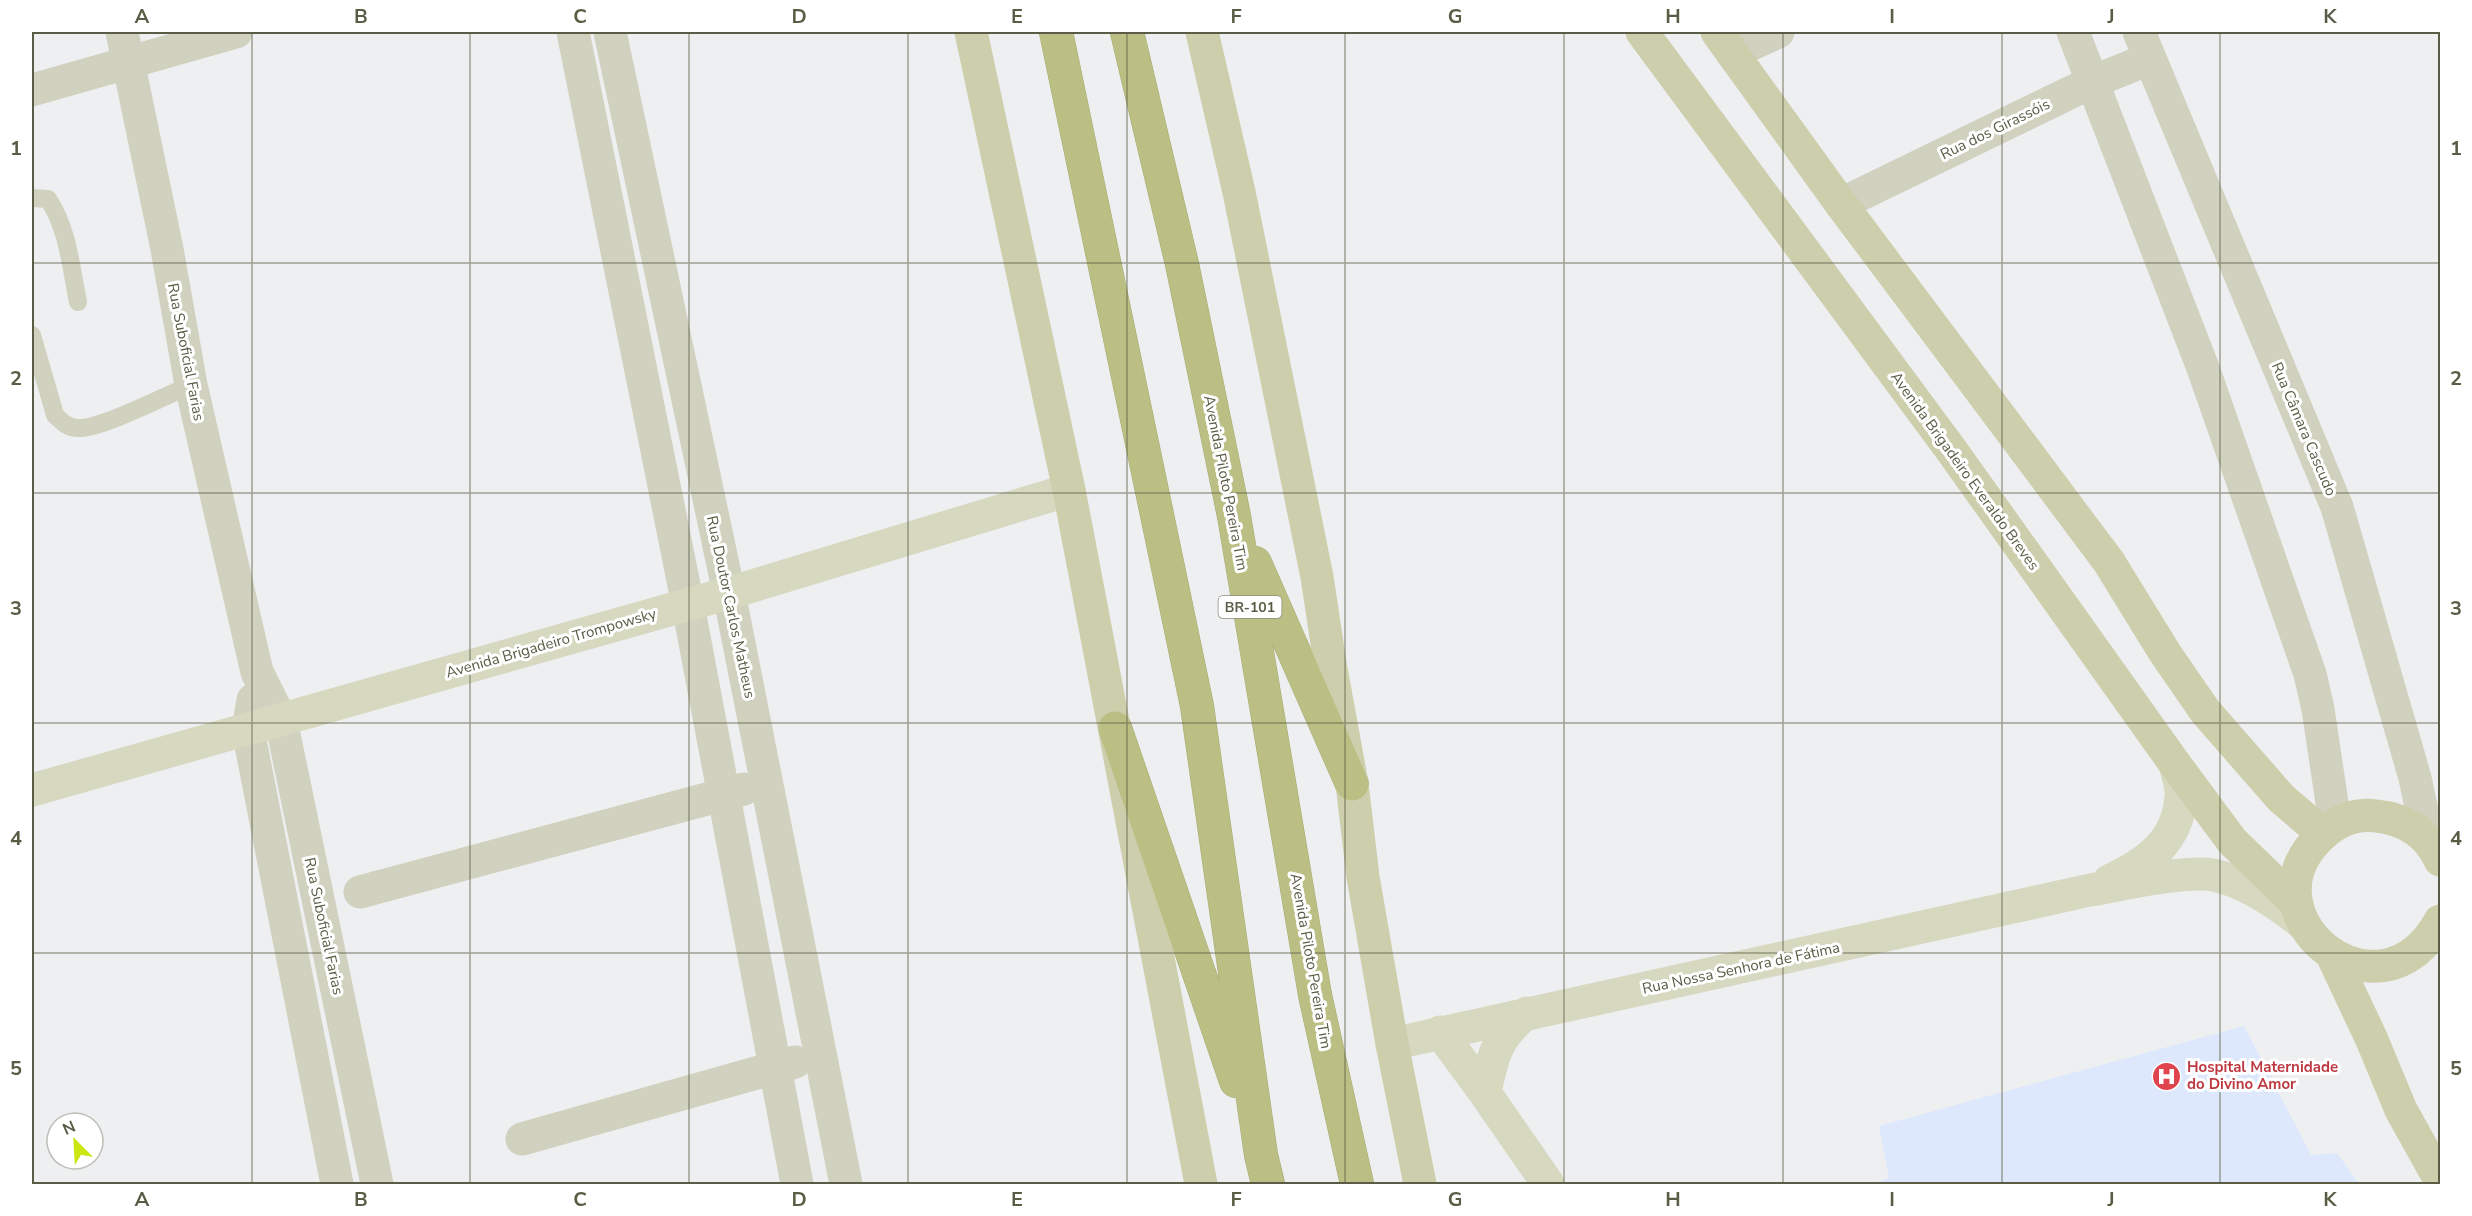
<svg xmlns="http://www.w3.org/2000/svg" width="2472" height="1216" font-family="'Nunito Sans',sans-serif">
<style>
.medical{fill:#dde8fc}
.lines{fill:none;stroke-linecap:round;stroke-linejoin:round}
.highway-casing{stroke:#a6ab6f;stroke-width:34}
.lane{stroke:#d0d1be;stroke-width:18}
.street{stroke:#d0d1be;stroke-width:33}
.secondary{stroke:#d6d8c0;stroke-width:33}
.primary{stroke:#ccceac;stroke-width:33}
.highway{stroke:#bbbf84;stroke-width:33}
.grid{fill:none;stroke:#5b5c45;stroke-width:1.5;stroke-opacity:0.55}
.labels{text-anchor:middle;stroke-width:6;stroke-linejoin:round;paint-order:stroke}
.shield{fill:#fff;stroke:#8c8d7d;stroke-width:1.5}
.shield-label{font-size:14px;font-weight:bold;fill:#5b5c45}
.street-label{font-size:15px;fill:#5b5c45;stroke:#fff}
.health-label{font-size:15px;font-weight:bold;fill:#be3a42;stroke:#fff;text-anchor:start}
.neatline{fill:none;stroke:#5b5c45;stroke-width:2}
.grid-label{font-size:20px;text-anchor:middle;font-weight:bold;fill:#5b5c45}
</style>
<rect width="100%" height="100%" fill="#eeeff1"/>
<path class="medical" d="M2244,1026L2311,1155L2337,1153L2359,1184H1871L1889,1178L1879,1126Z"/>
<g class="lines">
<defs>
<path id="highway" d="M1056,32L1197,706L1261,1155L1268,1184
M1127,32L1182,264L1234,516L1315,995L1357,1184
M1255,563L1352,784
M1115,728L1236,1081"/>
</defs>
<use href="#highway" class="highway-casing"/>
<path class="lane" d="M32,198L48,199C68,228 71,268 78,302
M32,335L55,415C62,422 68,428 78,428C101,429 167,395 191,385"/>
<path class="street" d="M122,32L167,249L191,385L257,672L281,720L377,1184
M573,32L688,605L797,1184
M610,32L729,593L846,1184
M2073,32L2203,368L2310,674L2318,709L2335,823
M2139,32L2337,507L2415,778L2428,840
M1732,53L1778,32
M32,90L236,32
M1841,204L2092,82L2149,59
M253,700L248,730L337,1184
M360,892L744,789
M522,1139L795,1062"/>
<path class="secondary" d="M32,790L729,593L1069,490
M2109,881C2147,863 2178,842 2181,796C2182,786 2177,774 2175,764
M1440,1032L1485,1093L1548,1184
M1392,1044L2090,890C2121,885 2184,870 2213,875C2244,881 2278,904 2302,923
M1485,1093C1492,1057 1497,1036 1527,1013"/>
<path class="primary" d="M971,32L1069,490L1201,1184
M1202,32L1239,192L1317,577L1330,663L1352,784L1363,877L1392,1044L1420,1184
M1642,32L1952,451L2175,764L2232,841L2297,904
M1717,32L1841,204L2109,562L2165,653L2205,711L2281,798L2323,834
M2440,860C2428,833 2405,819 2376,816C2355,813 2337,821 2322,835C2236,914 2379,1032 2440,921
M2332,955L2372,1040L2401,1110L2440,1180"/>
<use href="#highway" class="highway"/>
</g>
<path class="grid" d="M252,32V1184M470,32V1184M689,32V1184M908,32V1184M1127,32V1184M1345,32V1184M1564,32V1184M1783,32V1184M2002,32V1184M2220,32V1184M32,263H2440M32,493H2440M32,723H2440M32,953H2440"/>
<defs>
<symbol id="hospital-disc" viewBox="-11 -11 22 22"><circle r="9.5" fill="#e0444e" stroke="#fff"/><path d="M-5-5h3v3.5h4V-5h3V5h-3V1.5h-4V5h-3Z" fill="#fff"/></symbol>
</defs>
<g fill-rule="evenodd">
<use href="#hospital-disc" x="2150" y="1060" width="33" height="33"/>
</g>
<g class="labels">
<rect class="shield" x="1218.5" y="596" width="63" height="22" rx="4.5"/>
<g class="shield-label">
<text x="1250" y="612">BR-101</text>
</g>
<g class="street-label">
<text transform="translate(1995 129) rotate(-26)" y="5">Rua dos Girassóis</text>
<text transform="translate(186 352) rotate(79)" y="5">Rua Suboficial Farias</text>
<text transform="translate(2304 429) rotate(67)" y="5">Rua Câmara Cascudo</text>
<text transform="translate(1965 471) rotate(54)" y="5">Avenida Brigadeiro Everaldo Breves</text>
<text transform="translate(1226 483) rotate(79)" y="5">Avenida Piloto Pereira Tim</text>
<text transform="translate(731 607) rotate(78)" y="5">Rua Doutor Carlos Matheus</text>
<text transform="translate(551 643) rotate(-16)" y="5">Avenida Brigadeiro Trompowsky</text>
<text transform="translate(324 926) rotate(78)" y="5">Rua Suboficial Farias</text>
<text transform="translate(1311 961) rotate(80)" y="5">Avenida Piloto Pereira Tim</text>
<text transform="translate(1741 968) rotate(-12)" y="5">Rua Nossa Senhora de Fátima</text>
</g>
<g class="health-label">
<text x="2187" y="1072">Hospital Maternidade<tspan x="2187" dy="17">do Divino Amor</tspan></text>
</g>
</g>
<rect width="2472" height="1216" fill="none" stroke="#ffffff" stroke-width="66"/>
<g transform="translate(75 1141) rotate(336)"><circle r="28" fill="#ffffff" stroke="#bdbeb5" stroke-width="1.5"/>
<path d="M0-4.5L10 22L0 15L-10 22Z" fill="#cce612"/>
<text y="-9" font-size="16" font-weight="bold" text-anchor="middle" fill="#5b5c45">N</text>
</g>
<rect x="33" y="33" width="2406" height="1150" class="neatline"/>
<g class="grid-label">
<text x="142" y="23">A</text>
<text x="361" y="23">B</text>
<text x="580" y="23">C</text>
<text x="799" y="23">D</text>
<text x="1017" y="23">E</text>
<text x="1236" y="23">F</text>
<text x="1455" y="23">G</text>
<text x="1673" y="23">H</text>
<text x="1892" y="23">I</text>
<text x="2111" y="23">J</text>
<text x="2330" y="23">K</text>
<text x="16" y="155">1</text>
<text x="2456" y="155">1</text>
<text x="16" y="385">2</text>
<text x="2456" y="385">2</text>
<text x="16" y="615">3</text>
<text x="2456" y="615">3</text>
<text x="16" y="845">4</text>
<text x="2456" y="845">4</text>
<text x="16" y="1075">5</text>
<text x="2456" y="1075">5</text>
<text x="142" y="1206">A</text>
<text x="361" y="1206">B</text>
<text x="580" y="1206">C</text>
<text x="799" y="1206">D</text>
<text x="1017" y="1206">E</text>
<text x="1236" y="1206">F</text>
<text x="1455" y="1206">G</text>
<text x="1673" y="1206">H</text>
<text x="1892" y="1206">I</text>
<text x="2111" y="1206">J</text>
<text x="2330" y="1206">K</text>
</g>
</svg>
